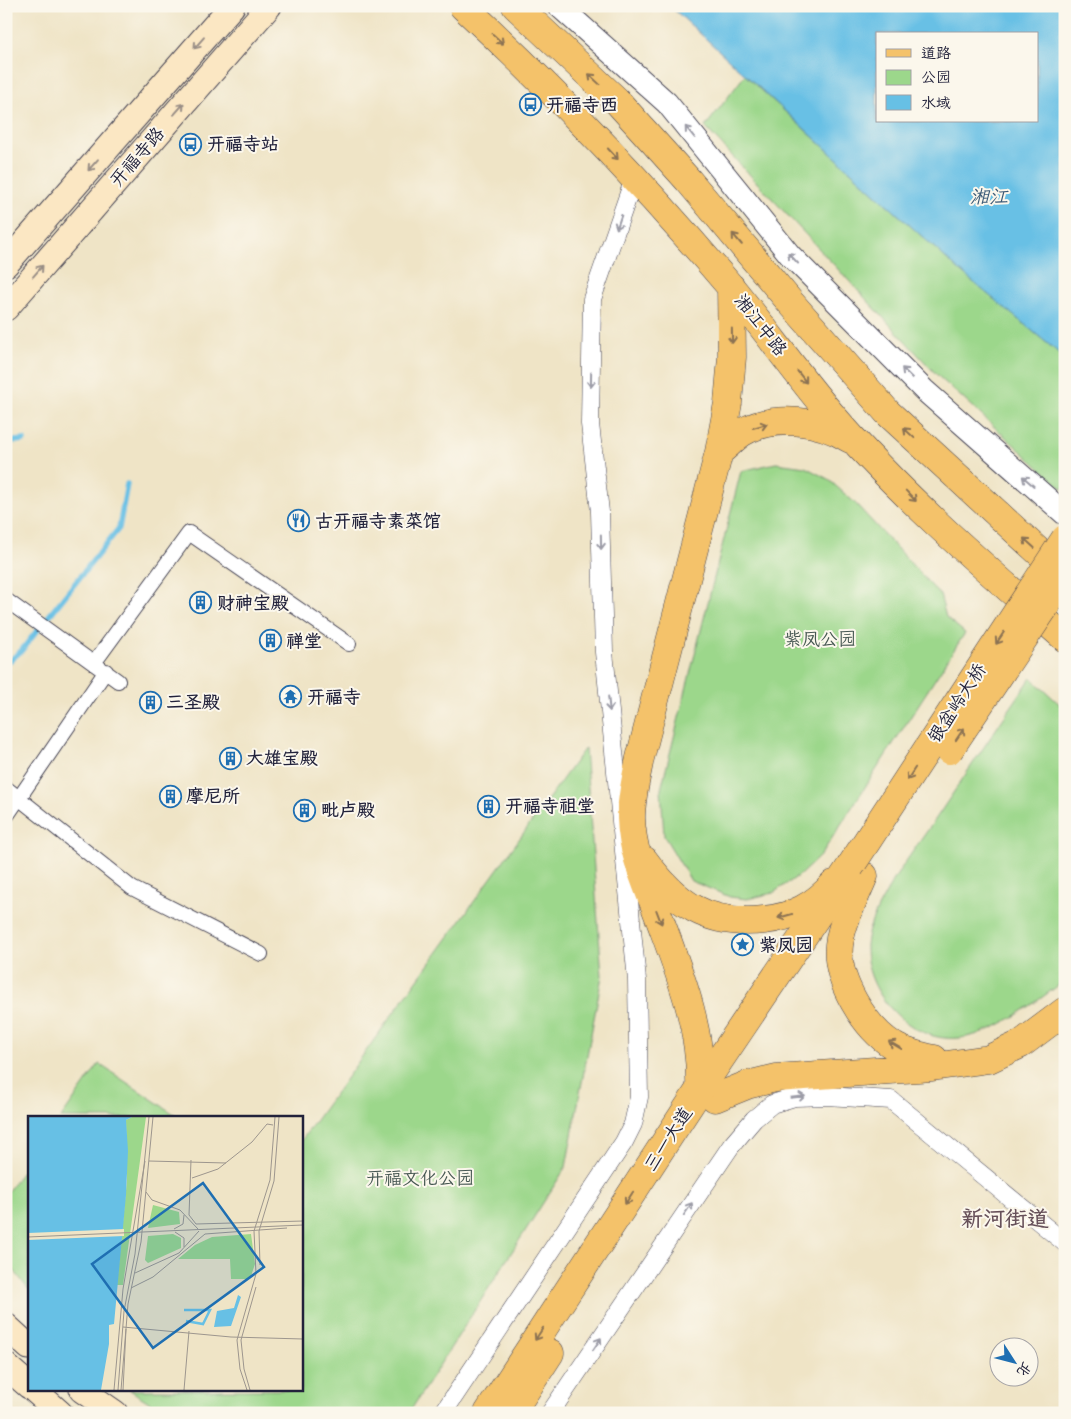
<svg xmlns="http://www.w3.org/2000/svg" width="1071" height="1419" font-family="Caveat,'LXGW WenKai TC',sans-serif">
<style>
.green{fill:#9cd78b;stroke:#5f7c63}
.water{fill:#67c0e5;stroke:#447190;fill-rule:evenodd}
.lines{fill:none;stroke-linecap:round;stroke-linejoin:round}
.stream{stroke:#67c0e5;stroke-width:5.5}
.pedestrian-casing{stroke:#413f50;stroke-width:16}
.minor-casing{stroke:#413f50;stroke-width:19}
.tertiary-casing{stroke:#413f50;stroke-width:24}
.secondary-casing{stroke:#413f50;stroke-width:27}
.primary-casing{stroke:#413f50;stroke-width:29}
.trunk-casing{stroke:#413f50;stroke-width:29}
.pedestrian{stroke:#fff;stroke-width:14}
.minor{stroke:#fff;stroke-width:18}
.tertiary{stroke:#fff;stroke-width:22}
.secondary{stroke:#fbe7c3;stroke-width:25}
.primary{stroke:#f4c26a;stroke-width:28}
.trunk{stroke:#f4c26a;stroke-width:28}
.trunk-bridge-casing{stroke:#413f50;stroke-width:29;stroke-linecap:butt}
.trunk-bridge{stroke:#f4c26a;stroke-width:28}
.oneway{stroke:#8b7252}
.oneway2{stroke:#998e86}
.oneway3{stroke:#9c9ca7}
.labels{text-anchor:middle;stroke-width:4;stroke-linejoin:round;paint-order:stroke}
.poi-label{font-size:18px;font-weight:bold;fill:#22223b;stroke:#fbf7ec;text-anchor:start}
.street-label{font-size:18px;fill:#22223b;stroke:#fbf7ec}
.park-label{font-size:18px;fill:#475853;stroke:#fbf7ec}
.water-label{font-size:19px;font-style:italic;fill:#3a5976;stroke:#fbf7ec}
.district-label{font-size:22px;font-weight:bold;fill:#67515a;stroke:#fbf7ec}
.inset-river{fill:none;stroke:#67c0e5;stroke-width:2.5}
.inset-road{fill:none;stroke:#9d968e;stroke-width:1}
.view{fill:#1f6fb2;fill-opacity:0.15;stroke:#1f6fb2;stroke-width:2.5}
.inset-edge{fill:none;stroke:#22223b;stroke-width:2.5}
</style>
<rect width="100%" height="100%" fill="#fbf7ec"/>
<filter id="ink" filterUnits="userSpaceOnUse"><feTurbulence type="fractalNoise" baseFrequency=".02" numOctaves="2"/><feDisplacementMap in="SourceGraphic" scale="10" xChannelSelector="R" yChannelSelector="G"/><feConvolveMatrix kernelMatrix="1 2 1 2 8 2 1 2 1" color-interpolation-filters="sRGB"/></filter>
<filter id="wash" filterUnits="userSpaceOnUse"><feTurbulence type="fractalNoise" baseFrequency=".0096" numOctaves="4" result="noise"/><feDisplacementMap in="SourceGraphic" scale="20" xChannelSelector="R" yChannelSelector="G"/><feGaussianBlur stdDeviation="1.12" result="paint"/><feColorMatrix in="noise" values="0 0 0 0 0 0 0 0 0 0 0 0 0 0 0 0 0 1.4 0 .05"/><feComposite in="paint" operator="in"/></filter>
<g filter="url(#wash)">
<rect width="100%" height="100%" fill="#efe4c6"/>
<path class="green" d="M745,75L961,272L1065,358V491L937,375L705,127Z
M776,463L805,467L828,479L855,503L940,595L946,617L965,633L821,855L801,874L773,893L747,899L730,897L691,881L664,836L661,789L741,471Z
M1031,678L1065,709V981C1021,1011 968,1061 913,1027C885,1010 865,978 866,945C869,907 916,848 937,817C968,771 999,724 1031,678Z
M585,748L602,976L566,1167L409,1413H166L130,1390H301V1141Z
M99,1064L180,1118H61Z
M29,1162V1290L6,1260V1194Z"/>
<path class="water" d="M670,6H1065V358L961,272ZM877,34H1037V121H877Z"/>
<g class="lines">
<path class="stream" d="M6,442L24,440
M6,664L21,651L119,528L127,484"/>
</g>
</g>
<g filter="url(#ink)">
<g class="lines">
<defs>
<path id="pedestrian" d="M6,600L118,681
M94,663L189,533L349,644
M6,788L132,888L261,954
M6,817L106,671"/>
<path id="minor" d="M443,1413L624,1142L633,1124L639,1097L637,980L604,652L600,512L590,424L592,299L635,176
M550,1413L731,1146L754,1119L772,1104L795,1097L827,1096L891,1100L1065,1243"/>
<path id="tertiary" d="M559,6L667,103L790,255L924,390L1065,514"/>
<path id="secondary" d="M6,264L232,6
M6,308L269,6
M6,1326L29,1347
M6,1366L29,1386
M34,1390L60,1413
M82,1390L115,1413"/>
<path id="primary" d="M463,6C558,94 646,187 729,285C764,327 795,372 830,413C900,495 984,567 1065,638
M516,6L616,100L688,180L791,303L888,413L1065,576
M719,452C727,446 735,437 743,432C775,414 820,420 850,439
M644,860C676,904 707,926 764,920C793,917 814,906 834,884
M864,876C855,898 842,921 839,945C835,980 865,1028 894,1046C906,1053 920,1056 934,1059
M700,1089C702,1029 681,977 660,920C648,886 632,855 631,818C631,798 636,778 640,758L719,452L728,403L732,357L731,287
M715,1098L747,1085L776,1078L932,1067L989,1059L1021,1044L1065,1011"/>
<path id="trunk" d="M488,1413L700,1089L850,867
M511,1413L550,1353"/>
</defs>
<use href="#pedestrian" class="pedestrian-casing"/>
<use href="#minor" class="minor-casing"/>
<use href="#tertiary" class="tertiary-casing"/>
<use href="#secondary" class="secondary-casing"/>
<use href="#primary" class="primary-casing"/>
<use href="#trunk" class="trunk-casing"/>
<use href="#pedestrian" class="pedestrian"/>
<use href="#minor" class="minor"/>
<use href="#tertiary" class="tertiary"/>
<use href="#secondary" class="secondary"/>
<use href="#primary" class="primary"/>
<use href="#trunk" class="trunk"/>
<defs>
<path id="trunk-bridge" d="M949,750L1065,577
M850,867L1065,539"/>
</defs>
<use href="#trunk-bridge" class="trunk-bridge-casing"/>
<use href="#trunk-bridge" class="trunk-bridge"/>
</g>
<defs><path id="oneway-shaft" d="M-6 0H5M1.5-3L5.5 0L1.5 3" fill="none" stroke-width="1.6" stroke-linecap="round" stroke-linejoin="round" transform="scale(1.25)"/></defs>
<g class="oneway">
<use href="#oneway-shaft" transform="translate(498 39) rotate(43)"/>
<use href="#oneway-shaft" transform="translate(594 79) rotate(-137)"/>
<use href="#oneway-shaft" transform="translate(613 154) rotate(47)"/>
<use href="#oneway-shaft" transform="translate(737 239) rotate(-130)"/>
<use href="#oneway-shaft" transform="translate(732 336) rotate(89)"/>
<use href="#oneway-shaft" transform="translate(802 377) rotate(52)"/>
<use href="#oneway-shaft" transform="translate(760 426) rotate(-16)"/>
<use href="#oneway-shaft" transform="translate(909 433) rotate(-137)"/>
<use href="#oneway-shaft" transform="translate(911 496) rotate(46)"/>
<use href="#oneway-shaft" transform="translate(1029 543) rotate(-138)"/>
<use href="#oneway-shaft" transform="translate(1000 638) rotate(123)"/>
<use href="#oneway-shaft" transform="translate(960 734) rotate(-56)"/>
<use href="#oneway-shaft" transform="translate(911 774) rotate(123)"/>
<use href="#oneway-shaft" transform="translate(785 916) rotate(164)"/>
<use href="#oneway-shaft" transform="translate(659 917) rotate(69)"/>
<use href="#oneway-shaft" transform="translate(895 1045) rotate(-149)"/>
<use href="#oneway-shaft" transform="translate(629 1198) rotate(123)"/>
<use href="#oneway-shaft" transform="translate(539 1334) rotate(123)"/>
</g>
<g class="oneway2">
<use href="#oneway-shaft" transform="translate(199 43) rotate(131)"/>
<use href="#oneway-shaft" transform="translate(179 109) rotate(-49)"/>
<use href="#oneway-shaft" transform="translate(93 165) rotate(131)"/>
<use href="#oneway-shaft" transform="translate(38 271) rotate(-49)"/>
</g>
<g class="oneway3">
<use href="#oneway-shaft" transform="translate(690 132) rotate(-129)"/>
<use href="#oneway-shaft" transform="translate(619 222) rotate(109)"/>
<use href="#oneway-shaft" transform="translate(793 258) rotate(-133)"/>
<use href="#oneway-shaft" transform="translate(907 373) rotate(-135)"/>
<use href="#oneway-shaft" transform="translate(591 380) rotate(91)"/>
<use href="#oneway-shaft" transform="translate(1028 481) rotate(-139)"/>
<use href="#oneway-shaft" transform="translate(601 542) rotate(89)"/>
<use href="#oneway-shaft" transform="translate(609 704) rotate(84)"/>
<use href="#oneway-shaft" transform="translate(798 1097) rotate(-6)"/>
<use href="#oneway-shaft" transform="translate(688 1209) rotate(-56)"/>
<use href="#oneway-shaft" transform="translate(597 1344) rotate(-56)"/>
</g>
</g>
<defs>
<symbol id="bus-ring" viewBox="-11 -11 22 22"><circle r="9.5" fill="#fbf7ec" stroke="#1f6fb2" stroke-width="1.5"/><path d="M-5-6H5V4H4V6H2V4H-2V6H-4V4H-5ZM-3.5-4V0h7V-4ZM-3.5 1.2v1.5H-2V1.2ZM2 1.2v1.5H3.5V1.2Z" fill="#1f6fb2"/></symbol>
<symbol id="restaurant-ring" viewBox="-11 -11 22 22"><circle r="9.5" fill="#fbf7ec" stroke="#1f6fb2" stroke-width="1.5"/><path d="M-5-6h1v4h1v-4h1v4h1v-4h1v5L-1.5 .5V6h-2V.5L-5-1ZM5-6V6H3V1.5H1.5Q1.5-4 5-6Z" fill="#1f6fb2"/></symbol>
<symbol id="building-ring" viewBox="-11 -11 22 22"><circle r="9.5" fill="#fbf7ec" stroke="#1f6fb2" stroke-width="1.5"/><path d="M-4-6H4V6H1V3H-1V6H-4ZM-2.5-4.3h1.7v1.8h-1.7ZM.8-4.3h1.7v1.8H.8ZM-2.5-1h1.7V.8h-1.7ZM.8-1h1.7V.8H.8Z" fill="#1f6fb2"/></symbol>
<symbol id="temple-ring" viewBox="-11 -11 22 22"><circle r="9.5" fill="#fbf7ec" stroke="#1f6fb2" stroke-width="1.5"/><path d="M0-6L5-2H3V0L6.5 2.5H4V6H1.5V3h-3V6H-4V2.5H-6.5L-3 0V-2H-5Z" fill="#1f6fb2"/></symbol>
<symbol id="sight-ring" viewBox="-11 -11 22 22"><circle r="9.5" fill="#fbf7ec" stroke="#1f6fb2" stroke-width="1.5"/><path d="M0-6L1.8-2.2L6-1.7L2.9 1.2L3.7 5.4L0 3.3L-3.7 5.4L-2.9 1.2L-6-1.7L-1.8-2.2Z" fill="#1f6fb2"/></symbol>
</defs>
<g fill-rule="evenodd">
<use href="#bus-ring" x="518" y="92" width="25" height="25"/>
<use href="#bus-ring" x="178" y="132" width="25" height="25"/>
<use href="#restaurant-ring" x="286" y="508" width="25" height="25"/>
<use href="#building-ring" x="188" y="590" width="25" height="25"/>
<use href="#building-ring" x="258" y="628" width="25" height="25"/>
<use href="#temple-ring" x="278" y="684" width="25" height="25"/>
<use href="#building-ring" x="138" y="690" width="25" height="25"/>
<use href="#building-ring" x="218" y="746" width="25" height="25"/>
<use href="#building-ring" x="158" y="784" width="25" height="25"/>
<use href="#building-ring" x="476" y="794" width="25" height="25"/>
<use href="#building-ring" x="292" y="798" width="25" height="25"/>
<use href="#sight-ring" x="730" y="932" width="25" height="25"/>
</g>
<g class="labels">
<g class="poi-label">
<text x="546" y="111">开福寺西</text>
<text x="207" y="150">开福寺站</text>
<text x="315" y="527">古开福寺素菜馆</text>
<text x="217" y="609">财神宝殿</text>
<text x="286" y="647">禅堂</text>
<text x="307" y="703">开福寺</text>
<text x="166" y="708">三圣殿</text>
<text x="246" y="764">大雄宝殿</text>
<text x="186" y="802">摩尼所</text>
<text x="505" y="812">开福寺祖堂</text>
<text x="321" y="816">毗卢殿</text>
<text x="759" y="951">紫凤园</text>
</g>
<g class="street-label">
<text transform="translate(137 157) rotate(-49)" y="6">开福寺路</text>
<text transform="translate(761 325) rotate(52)" y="6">湘江中路</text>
<text transform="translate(957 703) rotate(-57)" y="6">银盆岭大桥</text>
<text transform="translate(668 1139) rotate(-57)" y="6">三一大道</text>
</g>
<g class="park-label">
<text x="820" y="645">紫凤公园</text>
<text x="420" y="1184">开福文化公园</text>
</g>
<g class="water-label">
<text x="989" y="203">湘江</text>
</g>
<g class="district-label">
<text x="1005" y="1226">新河街道</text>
</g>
</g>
<g transform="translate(28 1116)">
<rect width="275" height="275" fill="#efe4c6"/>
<path d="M104,1H118L95,169H89L99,64L98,4ZM125,89L151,96L152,108L120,112ZM145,118L153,122V132L120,147L117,144L120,120ZM223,118L227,148L222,163H203L202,143H150L167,129L184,121Z" fill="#9cd78b"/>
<path d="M0,1H104L98,4L100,35L98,79L86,208L81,209V228L73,274H0ZM210,179L213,181L203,210L186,211L189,195L206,192Z" fill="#67c0e5"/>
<path d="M96,113V120L0,124V117Z" fill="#efe4c6"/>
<path class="inset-river" d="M156,194H182L175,208L158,205"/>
<path class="inset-road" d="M163,44L161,99L168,108L275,105M121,45L198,47M164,62L190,53L224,26L239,8L245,9M118,76L124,84L152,94L170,113M146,113L155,108L156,99M147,116L156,122V131M0,121L275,109M232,149L231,115L246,65L251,1M107,157L151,137L171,115M103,172L125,161L177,118L259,112M95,211L203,221L275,223M86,274L95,173L117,45M90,274L96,195L107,138L121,1M93,274L100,188L113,126L125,1M95,274L98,213M156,274L161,215M219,274L212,253L209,224L228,158L226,115L242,64L247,1M222,274L216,253L213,224L228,171"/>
<path class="view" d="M175,67L236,151L125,232L64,148Z"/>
<rect width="275" height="275" class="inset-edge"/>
</g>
<rect width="1071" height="1419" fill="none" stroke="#fbf7ec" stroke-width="25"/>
<rect x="876" y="32" width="162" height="90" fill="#fbf7ec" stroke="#a4a2a5"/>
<rect x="886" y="49" width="25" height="8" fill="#f4c26a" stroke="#a4a2a5"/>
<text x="921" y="58" font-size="15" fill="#22223b">道路</text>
<rect x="886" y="70" width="25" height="15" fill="#9cd78b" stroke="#a4a2a5"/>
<text x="921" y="82" font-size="15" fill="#22223b">公园</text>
<rect x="886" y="95" width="25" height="15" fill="#67c0e5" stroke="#a4a2a5"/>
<text x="921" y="108" font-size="15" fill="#22223b">水域</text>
<g transform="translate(1014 1362) rotate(126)"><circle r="24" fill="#fbf7ec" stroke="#a4a2a5"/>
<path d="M0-4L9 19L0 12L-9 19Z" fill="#1f6fb2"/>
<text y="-8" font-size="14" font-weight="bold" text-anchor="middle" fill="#22223b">北</text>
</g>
</svg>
